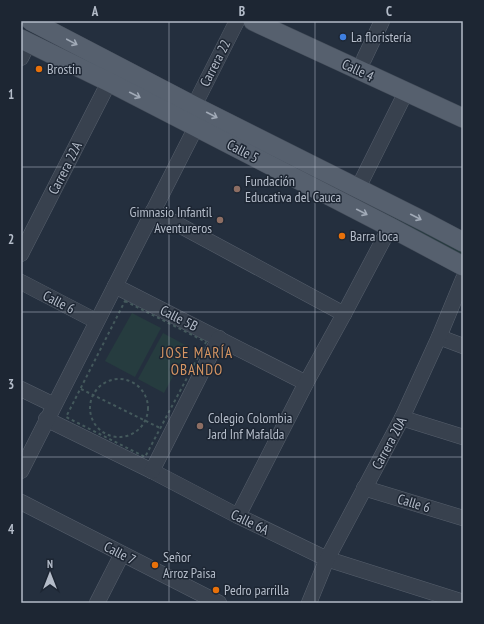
<svg xmlns="http://www.w3.org/2000/svg" width="484" height="624" font-family="'PT Sans Narrow',sans-serif">
	<style>
		.green { fill: #263c3f }
		.lines { fill: none; stroke-linecap: round; stroke-linejoin: round }
		.minor-casing { stroke: #565f6c; stroke-width: 16 }
		.major-casing { stroke: #414a57; stroke-width: 20 }
		.path { stroke: #44595c; stroke-width: 2; stroke-dasharray: 3 3; stroke-linecap: butt }
		.minor { stroke: #38414e; stroke-width: 15 }
		.major { stroke: #56606e; stroke-width: 19 }
		.oneway { stroke: #a1aab7 }
		.grid { fill: none; stroke: #b4bcc9; stroke-width: 1; stroke-opacity: 0.55 }
		.shop-dot { fill: #3f7fe0; stroke: #1d2633; stroke-width: 1.5 }
		.food-dot { fill: #e8710a; stroke: #1d2633; stroke-width: 1.5 }
		.education-dot { fill: #8d6e63; stroke: #1d2633; stroke-width: 1.5 }
		.labels { text-anchor: middle; dominant-baseline: central; stroke-width: 3; stroke-linejoin: round; paint-order: stroke }
		.poi-label { font-size: 14px; fill: #b4bcc9; stroke: #1d2633; text-anchor: start }
		.street-label { font-size: 14px; fill: #b4bcc9; stroke: #1d2633 }
		.neighbourhood-label { font-size: 15px; letter-spacing: 1px; fill: #d59563; stroke: #1d2633 }
		.neatline { fill: none; stroke: #b4bcc9; stroke-width: 1.5 }
		.grid-label { font-size: 13px; text-anchor: middle; font-weight: bold; fill: #b4bcc9 }
	</style>
	<rect width="100%" height="100%" fill="#242f3e"/>
	<g class="green">
		<polygon points="295,164 463,250 463,256 293,167"/>
		<polygon points="132,313 161,328 135,377 105,361"/>
		<polygon points="163,333 189,347 164,393 138,379"/>
	</g>
	<g class="lines">
		<g class="minor-casing">
			<g id="minor">
				<polyline points="21,42 24,41 24,52 21,58"/>
				<polyline points="364,59 382,21"/>
				<polyline points="194,106 237,21"/>
				<polyline points="358,188 406,92"/>
				<polyline points="153,211 344,314"/>
				<polyline points="21,254 109,82"/>
				<polyline points="21,282 96,321"/>
				<polyline points="115,286 306,383"/>
				<polyline points="439,337 463,346"/>
				<polyline points="21,389 54,405"/>
				<polyline points="402,418 463,437"/>
				<polyline points="46,419 152,471 238,516 327,559 463,602"/>
				<polyline points="21,471 196,127"/>
				<polyline points="152,471 219,338"/>
				<polyline points="364,488 463,518"/>
				<polyline points="21,502 219,603"/>
				<polyline points="238,516 306,383 344,314 390,227"/>
				<polyline points="97,603 122,554"/>
				<polyline points="309,603 327,559 402,418 439,337 463,279"/>
			</g>
		</g>
		<g class="major-casing">
			<g id="major">
				<polyline points="31,21 194,106 425,222 463,242"/>
				<polyline points="253,21 463,118"/>
				<polyline points="21,39 109,82 390,227 463,266"/>
			</g>
		</g>
		<g class="path">
			<polygon points="125,301 206,342 145,457 66,417"/>
			<circle cx="119" cy="408" r="29"/>
			<polyline points="81,389 160,428"/>
		</g>
		<use href="#minor" class="minor"/>
		<use href="#major" class="major"/>
	</g>
	<defs><path id="oneway-shaft" d="M-6 0H5M1.5-3L5.5 0L1.5 3" fill="none" stroke-width="1.6" stroke-linecap="round" stroke-linejoin="round"/></defs>
	<g class="oneway">
		<use href="#oneway-shaft" transform="translate(72 42) rotate(28)"/>
		<use href="#oneway-shaft" transform="translate(135 95) rotate(27)"/>
		<use href="#oneway-shaft" transform="translate(212 115) rotate(27)"/>
		<use href="#oneway-shaft" transform="translate(362 212) rotate(27)"/>
		<use href="#oneway-shaft" transform="translate(416 217) rotate(27)"/>
	</g>
	<path class="grid" d="M169 21V603M315 21V603M21 167H463M21 312H463M21 457H463"/>
	<circle class="shop-dot" cx="343" cy="37" r="4"/>
	<g class="food-dot">
		<circle cx="39" cy="69" r="4"/>
		<circle cx="342" cy="236" r="4"/>
		<circle cx="155" cy="565" r="4"/>
		<circle cx="216" cy="590" r="4"/>
	</g>
	<g class="education-dot">
		<circle cx="237" cy="189" r="4"/>
		<circle cx="220" cy="220" r="4"/>
		<circle cx="200" cy="426" r="4"/>
	</g>
	<g class="labels">
		<g class="poi-label">
			<text x="351" y="37">La floristería</text>
			<text x="47" y="69">Brostin</text>
			<text x="245" y="181">Fundación<tspan x="245" dy="16">Educativa del Cauca</tspan></text>
			<text x="212" y="212" text-anchor="end">Gimnasio Infantil<tspan x="212" dy="16">Aventureros</tspan></text>
			<text x="350" y="236">Barra loca</text>
			<text x="208" y="418">Colegio Colombia<tspan x="208" dy="16">Jard Inf Mafalda</tspan></text>
			<text x="163" y="557">Señor<tspan x="163" dy="16">Arroz Paisa</tspan></text>
			<text x="224" y="590">Pedro parrilla</text>
		</g>
		<g class="street-label">
			<text transform="translate(215 63) rotate(-63)">Carrera 22</text>
			<text transform="translate(358 70) rotate(25)">Calle 4</text>
			<text transform="translate(243 151) rotate(27)">Calle 5</text>
			<text transform="translate(65 168) rotate(-63)">Carrera 22A</text>
			<text transform="translate(59 302) rotate(27)">Calle 6</text>
			<text transform="translate(179 318) rotate(27)">Calle 5B</text>
			<text transform="translate(389 443) rotate(-62)">Carrera 20A</text>
			<text transform="translate(414 503) rotate(17)">Calle 6</text>
			<text transform="translate(250 522) rotate(26)">Calle 6A</text>
			<text transform="translate(120 553) rotate(27)">Calle 7</text>
		</g>
		<g class="neighbourhood-label">
			<text x="197" y="352">JOSE MARÍA<tspan x="197" dy="17">OBANDO</tspan></text>
		</g>
	</g>
	<rect width="484" height="624" fill="none" stroke="#1d2633" stroke-width="44"/>
	<g transform="translate(50 574)" stroke="#1d2633" stroke-width="3" paint-order="stroke">
	<path d="M0-3L7 15L0 10L-7 15Z" fill="#b4bcc9"/>
	<text y="-6" font-size="11" font-weight="bold" text-anchor="middle" fill="#b4bcc9">N</text>
	</g>
	<rect x="22" y="22" width="440" height="580" class="neatline"/>
	<g class="grid-label">
		<text x="95" y="16">A</text>
		<text x="242" y="16">B</text>
		<text x="389" y="16">C</text>
		<text x="11" y="99">1</text>
		<text x="11" y="244">2</text>
		<text x="11" y="389">3</text>
		<text x="11" y="534">4</text>
	</g>
</svg>
